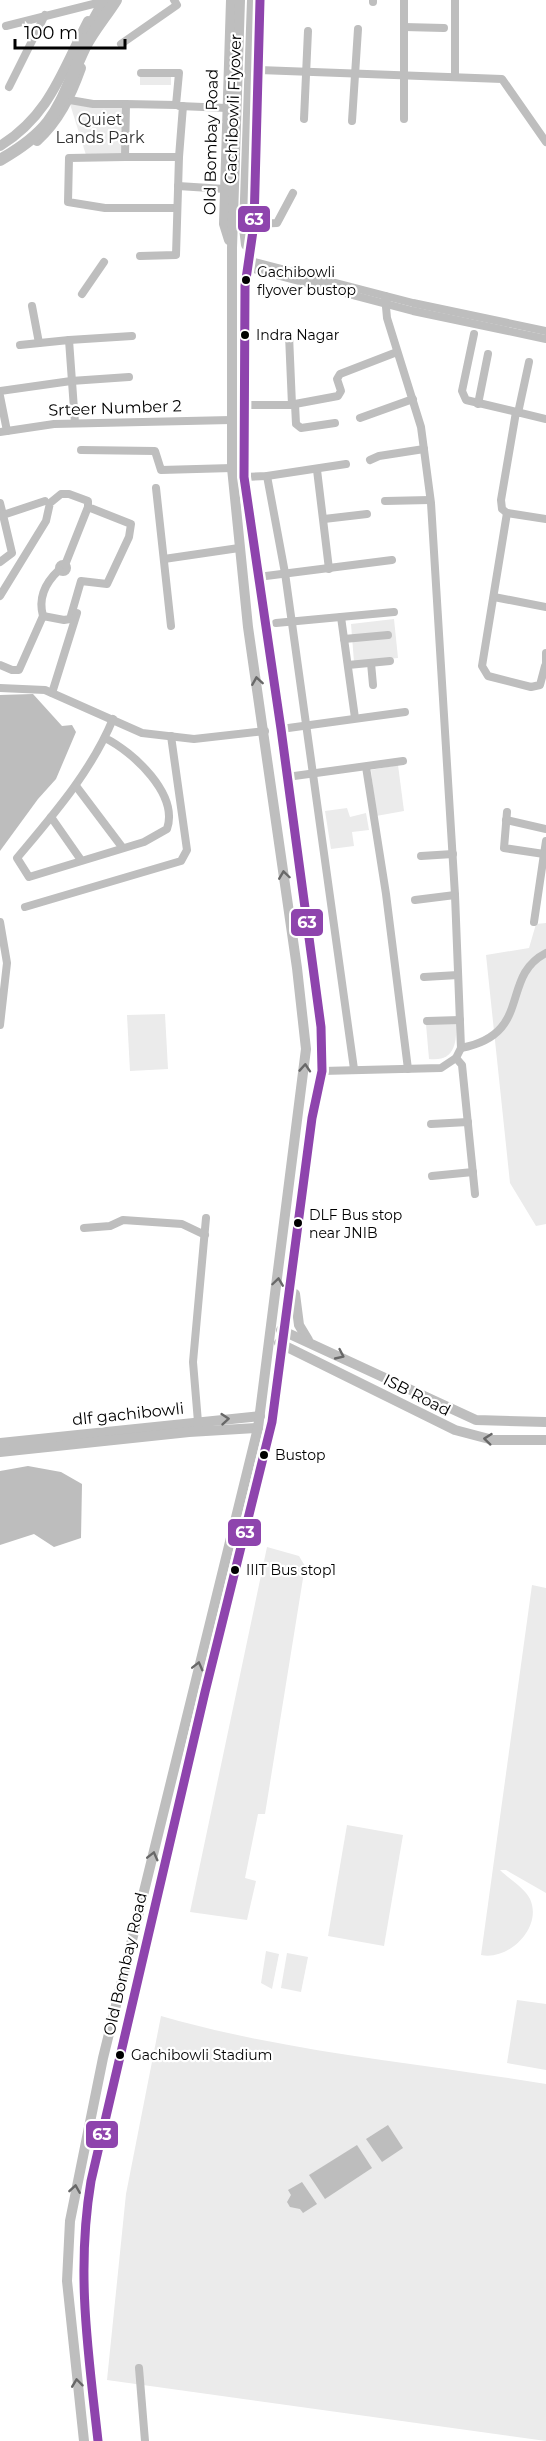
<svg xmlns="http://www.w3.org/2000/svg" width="546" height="2441" font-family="Montserrat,sans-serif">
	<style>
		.green { fill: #ebebeb }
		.water { fill: #bdbdbd }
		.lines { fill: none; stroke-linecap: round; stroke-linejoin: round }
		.minor { stroke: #bebebe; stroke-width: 8 }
		.major { stroke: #bebebe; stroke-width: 10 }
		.highway { stroke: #bebebe; stroke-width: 12 }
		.bus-1-casing { stroke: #fff; stroke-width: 14 }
		.bus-1 { stroke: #8e44ad; stroke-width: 9 }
		.oneway { stroke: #686868 }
		.bus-dot { fill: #000; stroke: #fff; stroke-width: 2 }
		.labels { text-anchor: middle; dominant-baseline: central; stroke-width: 4.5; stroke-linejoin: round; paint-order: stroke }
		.bus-label { font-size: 14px; fill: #000; stroke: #fff; text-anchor: start }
		.street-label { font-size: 16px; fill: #000; stroke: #fff }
		.park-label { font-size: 16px; fill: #313131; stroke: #fff }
		.line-badge { stroke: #fff; stroke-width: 2 }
		.badge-label { font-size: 16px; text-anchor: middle; font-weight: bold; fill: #fff }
	</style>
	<rect width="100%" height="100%" fill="#fff"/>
	<g class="green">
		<rect x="140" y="76" width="31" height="9"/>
		<polygon points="70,104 124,107 122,155 86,155"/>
		<polygon points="394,619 398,658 354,662 351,624"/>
		<polygon points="398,765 404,811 376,816 371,770"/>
		<polygon points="347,808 350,817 366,813 369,830 352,832 354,846 331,849 325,811"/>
		<polygon points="546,923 546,1224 536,1226 510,1183 486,955 529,948 536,924"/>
		<polygon points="165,1014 168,1069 130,1071 127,1015"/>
		<path d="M456 1021C457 1043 455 1062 429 1059L426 1024Z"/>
		<polygon points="267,1547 299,1556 305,1566 265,1814 258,1814 245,1878 256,1881 247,1920 190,1912"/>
		<path d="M532 1585 546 1588V1893L506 1870H500C509 1879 524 1887 530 1899 543 1927 509 1961 481 1955Z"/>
		<polygon points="347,1825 403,1835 384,1946 328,1936"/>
		<polygon points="266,1951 279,1954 272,1989 261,1983"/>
		<polygon points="287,1953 308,1957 301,1992 281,1988"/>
		<polygon points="517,2000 546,2004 546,2070 507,2063"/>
		<path d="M161 2016C286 2052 418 2063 546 2084V2441L107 2380 126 2194Z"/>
	</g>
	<g class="water">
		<polygon points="33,694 62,726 72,725 76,732 56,779 38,799 0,851 0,695"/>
		<polygon points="28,1466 61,1472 82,1484 81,1538 54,1547 34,1534 0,1545 0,1471"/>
		<polygon points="388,2125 403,2148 382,2162 366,2139"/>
		<polygon points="357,2145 372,2168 325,2199 309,2175"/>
		<polygon points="302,2182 317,2204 303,2213 300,2209 290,2207 287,2202 291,2195 288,2190"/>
	</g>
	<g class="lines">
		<g class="minor">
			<polyline points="373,2 373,0"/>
			<polyline points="6,26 97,3"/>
			<polyline points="404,27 444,28"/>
			<polyline points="121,44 177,5 174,0"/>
			<polyline points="259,70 502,79 546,142"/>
			<polyline points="455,76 455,0"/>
			<polyline points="9,87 45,15"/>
			<polyline points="64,99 93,104 126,104"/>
			<polyline points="179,106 227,108"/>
			<polyline points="304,119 308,31"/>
			<polyline points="404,119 404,0"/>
			<polyline points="352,121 358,29"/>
			<polyline points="125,157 69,158 68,202 105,208 177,208"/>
			<polyline points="179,157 183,106"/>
			<polyline points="178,186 225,189"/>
			<polyline points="254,224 277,223 293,193"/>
			<polyline points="140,256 176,255 179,157 125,157 126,104 176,105 179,73 141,73"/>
			<polyline points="247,260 413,303 546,331"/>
			<polyline points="246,267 413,311 546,339"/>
			<polyline points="82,294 104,262"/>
			<polyline points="32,306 39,343"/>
			<polyline points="474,334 462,391 466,400 546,419"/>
			<polyline points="289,335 292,405 295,404 296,424 301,428 335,423"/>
			<polyline points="69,340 132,336"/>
			<polyline points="20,345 69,340 75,423"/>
			<polyline points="0,391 71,381 129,377"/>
			<polyline points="0,396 7,431"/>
			<polyline points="295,404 338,396 341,391 337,379 340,374 397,352"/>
			<polyline points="478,404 488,354"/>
			<polyline points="244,405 292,405"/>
			<polyline points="516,412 501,500 502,509 507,513 546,519"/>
			<polyline points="518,413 529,362"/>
			<polyline points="360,418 413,399"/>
			<polyline points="0,432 54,424 231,420"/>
			<polyline points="81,450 155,451 161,470 232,468"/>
			<polyline points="370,460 379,456 424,449"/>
			<polyline points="317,470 329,569"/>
			<polyline points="267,476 285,573 354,1069"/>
			<polyline points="244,477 267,476 346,464"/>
			<polyline points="156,488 171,626"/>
			<polyline points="385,501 430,500"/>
			<polyline points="0,503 3,515 0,516"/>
			<polyline points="507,513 482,666 488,676 531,687 540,685 545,666"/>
			<polyline points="324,519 367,514"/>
			<polyline points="164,559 239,548"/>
			<polyline points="0,562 12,553 3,515 45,501"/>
			<circle cx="63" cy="568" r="4"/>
			<polyline points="65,565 88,507"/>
			<polyline points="258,577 392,560"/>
			<polyline points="0,596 46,521 50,503 61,494 69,494 88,501 88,507 131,524 129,537 107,584 81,581 70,619 64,620 43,616 19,670 12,670 0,665"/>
			<polyline points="494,597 546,607"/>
			<path d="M43 616C38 598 45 583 59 570"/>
			<polyline points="341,617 355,718"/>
			<polyline points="276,623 394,612"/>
			<polyline points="344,639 388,635"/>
			<polyline points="546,653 546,666"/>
			<polyline points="371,663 373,685"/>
			<polyline points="348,665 390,661"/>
			<polyline points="0,688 45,690 142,733 194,739 265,731"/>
			<polyline points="52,693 77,613"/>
			<polyline points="281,729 405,712"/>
			<path d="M105 738C133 752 179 794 167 829L144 842 29 877 17 858C53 815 91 772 113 719"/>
			<polyline points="366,767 386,894 408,1069"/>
			<polyline points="287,777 403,761"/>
			<polyline points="76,786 122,847"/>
			<polyline points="507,812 504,848 544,854 546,841"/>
			<polyline points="51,817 81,860"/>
			<polyline points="506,820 546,829"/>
			<polyline points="421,856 453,854"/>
			<polyline points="415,900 455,895"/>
			<polyline points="25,907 181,861 187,850 171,736"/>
			<polyline points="0,922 7,963 0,1025"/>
			<polyline points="534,922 544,854 546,854"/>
			<polyline points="424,977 458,975"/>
			<polyline points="427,1021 460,1020"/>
			<path d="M461 1048C534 1034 499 977 546 953"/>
			<polyline points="456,1058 462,1065 475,1194"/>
			<polyline points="322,1071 441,1068 456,1058 461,1048 455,895 431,503 421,427 387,318 385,296"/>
			<polyline points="431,1124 468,1122"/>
			<polyline points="432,1176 473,1172"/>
			<polyline points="84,1228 110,1226 123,1220 182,1224 205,1235"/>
			<polyline points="198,1422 193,1362 206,1218"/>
			<polyline points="139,2368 145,2441"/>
		</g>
		<g class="major">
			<path d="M37 141C59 121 71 96 81 68"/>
			<path d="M0 146C50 115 62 71 88 21"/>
			<polyline points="229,240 224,224 231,0"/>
			<polyline points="246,245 244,228 252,0"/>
			<polyline points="295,1294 299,1325 308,1340"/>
			<polyline points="281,1330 476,1420 546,1422"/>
			<polyline points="279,1343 455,1430 493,1440 546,1440"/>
			<polyline points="0,1443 260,1416"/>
			<polyline points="0,1452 189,1432 258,1428"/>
			<polyline points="84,2441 67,2281 70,2221 103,2058 258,1428 306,1049 297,968 248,627 232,468 232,248 240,0"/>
			<path d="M98 2441C88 2351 76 2271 91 2181L205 1692 272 1422 312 1118 322 1071 321 1027 281 729 244 477 245 286 254 224 260 0"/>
		</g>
		<g class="highway">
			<polyline points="88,31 105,0"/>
			<path d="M0 160C60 126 58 104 85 47 93 31 106 16 116 0"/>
		</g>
		<g class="bus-1-casing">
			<path id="bus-1" d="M98 2441C88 2351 76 2271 91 2181L205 1692 272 1422 312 1118 322 1071 321 1027 281 729 244 477 245 286 254 224 260 0"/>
		</g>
		<use href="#bus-1" class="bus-1"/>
	</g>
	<defs><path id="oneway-chevron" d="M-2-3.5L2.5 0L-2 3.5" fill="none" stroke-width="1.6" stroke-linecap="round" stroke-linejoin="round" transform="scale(1.5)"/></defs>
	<g class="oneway">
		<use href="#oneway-chevron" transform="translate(257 681) rotate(-99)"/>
		<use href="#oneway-chevron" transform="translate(284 875) rotate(-98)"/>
		<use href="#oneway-chevron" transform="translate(305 1068) rotate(-86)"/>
		<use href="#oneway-chevron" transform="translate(278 1282) rotate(-82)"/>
		<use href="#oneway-chevron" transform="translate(340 1355) rotate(25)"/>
		<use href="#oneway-chevron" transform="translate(225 1419) rotate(-5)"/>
		<use href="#oneway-chevron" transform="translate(488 1439) rotate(-174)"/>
		<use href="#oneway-chevron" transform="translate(198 1666) rotate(-76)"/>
		<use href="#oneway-chevron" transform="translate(153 1856) rotate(-76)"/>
		<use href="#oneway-chevron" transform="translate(75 2189) rotate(-81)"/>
		<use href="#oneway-chevron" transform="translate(77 2383) rotate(-97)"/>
	</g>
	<g class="bus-dot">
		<circle cx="246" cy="280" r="5"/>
		<circle cx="245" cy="335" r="5"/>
		<circle cx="298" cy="1223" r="5"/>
		<circle cx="264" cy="1455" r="5"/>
		<circle cx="235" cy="1570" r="5"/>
		<circle cx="120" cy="2055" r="5"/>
	</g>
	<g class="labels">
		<g class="bus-label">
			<text x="257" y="272">Gachibowli<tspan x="257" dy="18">flyover bustop</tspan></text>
			<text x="256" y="335">Indra Nagar</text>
			<text x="309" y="1215">DLF Bus stop<tspan x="309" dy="18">near JNIB</tspan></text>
			<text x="275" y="1455">Bustop</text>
			<text x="246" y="1570">IIIT Bus stop1</text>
			<text x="131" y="2055">Gachibowli Stadium</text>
		</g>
		<g class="street-label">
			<text transform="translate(233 109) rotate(-88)">Gachibowli Flyover</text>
			<text transform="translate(211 142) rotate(-89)">Old Bombay Road</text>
			<text transform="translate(115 408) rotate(-2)">Srteer Number 2</text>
			<text transform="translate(417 1395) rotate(27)">ISB Road</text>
			<text transform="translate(128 1414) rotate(-6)">dlf gachibowli</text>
			<text transform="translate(125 1964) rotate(-77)">Old Bombay Road</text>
		</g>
		<g class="park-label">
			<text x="100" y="119">Quiet<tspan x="100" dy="18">Lands Park</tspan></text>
		</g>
	</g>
	<g class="line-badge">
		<rect x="237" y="205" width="34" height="28" rx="6" fill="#8e44ad"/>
		<rect x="290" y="908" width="34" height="29" rx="6" fill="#8e44ad"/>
		<rect x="227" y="1518" width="35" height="29" rx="6" fill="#8e44ad"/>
		<rect x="85" y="2120" width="34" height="29" rx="6" fill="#8e44ad"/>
	</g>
	<g class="badge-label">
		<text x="254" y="225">63</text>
		<text x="307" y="928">63</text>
		<text x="245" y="1538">63</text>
		<text x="102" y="2140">63</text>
	</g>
	<path d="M15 39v9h110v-9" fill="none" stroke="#000000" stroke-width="3"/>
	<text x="24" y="39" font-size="18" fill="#000000" stroke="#ffffff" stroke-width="4.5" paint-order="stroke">100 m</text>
</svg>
